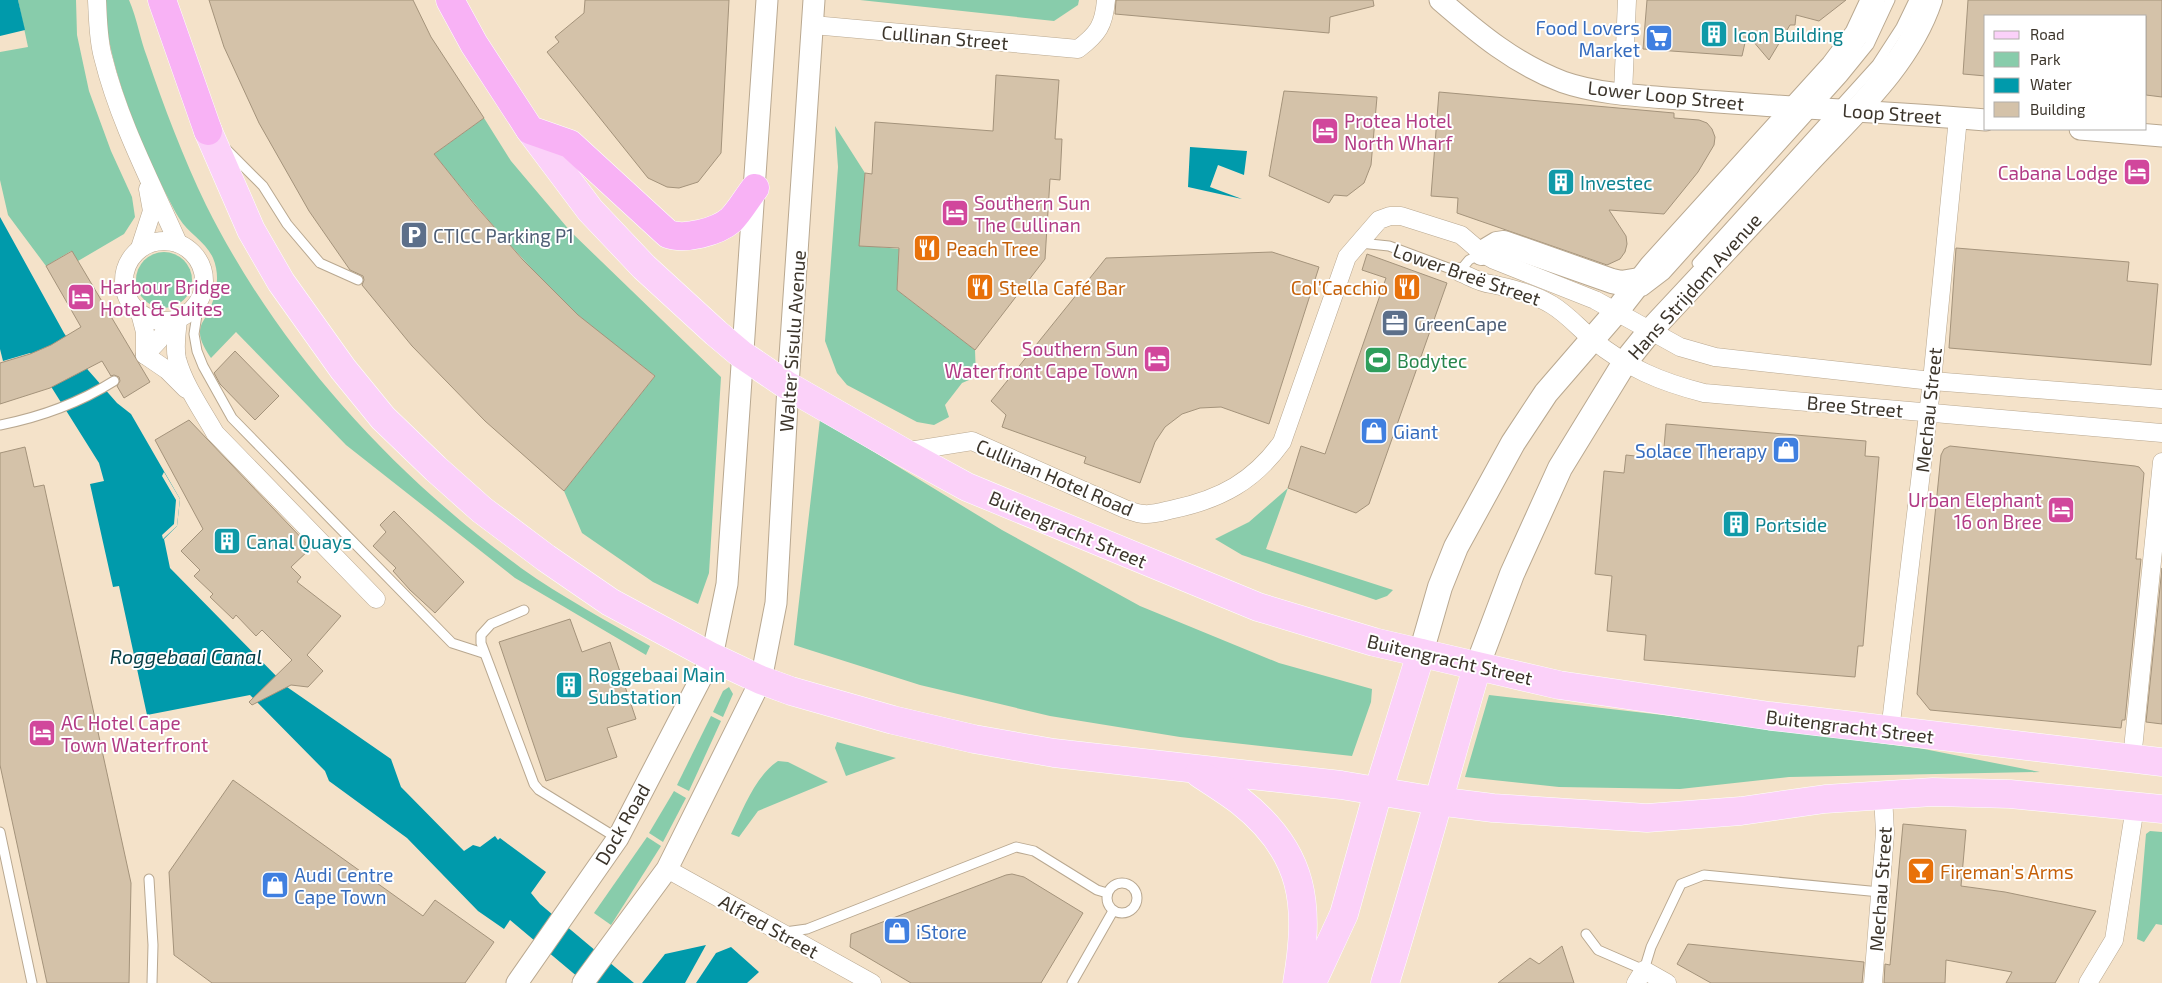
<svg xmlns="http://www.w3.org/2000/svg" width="2162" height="983" font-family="'Exo 2',sans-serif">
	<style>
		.green { fill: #88ccab }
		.water { fill: #009aab }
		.pier { fill: #f4e2c9 }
		.building { fill: #d4c2a9; stroke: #a4937b }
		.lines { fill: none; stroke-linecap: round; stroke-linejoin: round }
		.service-casing { stroke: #b9a890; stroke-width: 11 }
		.minor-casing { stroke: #b9a890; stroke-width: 19 }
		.tertiary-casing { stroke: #b9a890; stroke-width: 23 }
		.secondary-casing { stroke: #b9a890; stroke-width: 26 }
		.primary-casing { stroke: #fff; stroke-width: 29 }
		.motorway-casing { stroke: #fff; stroke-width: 29 }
		.service { stroke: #fff; stroke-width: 9 }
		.minor { stroke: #fff; stroke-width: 18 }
		.tertiary { stroke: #fff; stroke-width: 21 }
		.secondary { stroke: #fff; stroke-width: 24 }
		.primary { stroke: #fbd1f9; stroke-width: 28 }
		.motorway { stroke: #f8b2f5; stroke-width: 28 }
		.labels { text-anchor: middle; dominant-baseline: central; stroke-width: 4; stroke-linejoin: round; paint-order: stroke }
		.shop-label { font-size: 19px; fill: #366cbe; stroke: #fff; text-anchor: start }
		.culture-label { font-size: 19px; fill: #0d838f; stroke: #fff; text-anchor: start }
		.street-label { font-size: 19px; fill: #3c352b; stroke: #fff }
		.hotel-label { font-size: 19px; fill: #b23c85; stroke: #fff; text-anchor: start }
		.service-label { font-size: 19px; fill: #4e5e75; stroke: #fff; text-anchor: start }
		.food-label { font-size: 19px; fill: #c56008; stroke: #fff; text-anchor: start }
		.leisure-label { font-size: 19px; fill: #27864d; stroke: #fff; text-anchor: start }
		.water-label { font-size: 20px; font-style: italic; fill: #043e45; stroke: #fff }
	</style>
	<rect width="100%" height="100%" fill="#f4e2c9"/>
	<g class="green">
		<polygon points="18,0 76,0 77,35 89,91 111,151 132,197 135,217 124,234 78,261 71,251 46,266 8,215 0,180 0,52 28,47"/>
		<path d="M105 0H129C137 18 140 39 147 57 164 107 183 157 206 205 278 349 391 473 521 568 562 597 607 621 650 646L646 655 515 578 346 445 236 332 211 358C205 349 197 337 201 326 202 322 206 317 208 313 216 296 221 277 213 258 206 242 188 233 179 218 148 163 104 62 105 0Z"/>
		<polygon points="860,0 1079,0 1078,5 1054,21"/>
		<path d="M484 118 511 161 571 232 721 377 709 573 698 604 653 582 582 533 564 491 655 376C629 355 601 336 577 314 525 265 479 210 434 154Z"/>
		<polygon points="835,126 865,173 860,245 899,249 897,290 975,350 976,377 962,383 945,405 949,417 934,425 917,422 847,385 837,373 825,341 838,167"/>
		<circle cx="164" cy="280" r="28"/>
		<polygon points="820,419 1002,530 1140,606 1279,663 1372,689 1371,702 1352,756 1180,737 1050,716 920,685 794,645"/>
		<polygon points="1288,488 1266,549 1393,590 1387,596 1376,600 1242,555 1215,539 1249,522"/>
		<polygon points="729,687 733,694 723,717 713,712 723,691"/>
		<polygon points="1489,695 1723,722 1924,749 2040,772 1789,777 1680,789 1559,787 1465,777"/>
		<polygon points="711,716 721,721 689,791 677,785"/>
		<polygon points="837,742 896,758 846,776 835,748"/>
		<path d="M778 761 788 762 828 782 758 811 739 837 731 834C743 810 755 776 778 761Z"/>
		<polygon points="674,791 686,798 663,842 649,833"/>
		<polygon points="2150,831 2162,832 2162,925 2156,924 2144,942 2137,939 2146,834"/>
		<polygon points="647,837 661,846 611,925 594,913"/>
	</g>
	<g class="water">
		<polygon points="0,0 18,0 25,30 0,36"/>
		<polygon points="1190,147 1247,151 1244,175 1218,165 1210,187 1242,199 1188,187"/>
		<polygon points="0,217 64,333 88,370 117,403 131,414 180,499 177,526 164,539 170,568 287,687 391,759 401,787 464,851 473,845 480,847 495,836 498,840 500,838 546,872 531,893 540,904 634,983 585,983 510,920 504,929 478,911 407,838 329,781 325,771 250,695 147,715 119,586 113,587 90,484 104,481 99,463 30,353 3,361 0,349"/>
		<polygon points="706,945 685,983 642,983 665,954"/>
		<polygon points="731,947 759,972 747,983 696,983 716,953"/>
	</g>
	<polygon class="pier" points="164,472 180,499 177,526 163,539 162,535 174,524 176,500 162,476"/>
	<g class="building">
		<polygon points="209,0 413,0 431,37 484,118 434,154 475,205 523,260 578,315 655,376 564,491 485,421 412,346 362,285 364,280 363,276 350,270 309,211 259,123 224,47"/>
		<polygon points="585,0 729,0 721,153 698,182 679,188 667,187 648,178 547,52 559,42 555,37 584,13"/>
		<polygon points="1116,0 1373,0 1374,6 1330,17 1329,33 1115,14"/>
		<polygon points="1647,0 1846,0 1819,21 1796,15 1795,25 1790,25 1769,60 1747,34 1742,56 1643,49"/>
		<polygon points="1968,0 2162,0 2162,97 2146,95 2146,16 1986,16 1986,76 1963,74"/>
		<polygon points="996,75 1059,80 1055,139 1062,139 1060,180 1050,179 1045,259 975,350 897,290 899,248 859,246 865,173 872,174 875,122 993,131"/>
		<polygon points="1284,91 1377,97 1371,165 1364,183 1347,196 1334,195 1329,203 1269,176"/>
		<polygon points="1439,92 1674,113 1674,118 1699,120 1707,123 1712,129 1715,137 1714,145 1698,172 1664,214 1609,210 1626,236 1627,244 1625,252 1620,259 1607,265 1457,213 1458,198 1431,196"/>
		<polygon points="1956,248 2129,262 2127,281 2158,284 2151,365 1949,348"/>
		<polygon points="72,251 150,382 124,398 117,386 120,381 119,377 114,375 111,376 102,361 50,388 0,404 0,363 30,354 51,345 81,327 46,266"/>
		<polygon points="1272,252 1319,267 1269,424 1221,407 1200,408 1182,414 1165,427 1155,442 1140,483 1084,463 1086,457 1002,427 1006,415 991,401 1106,258"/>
		<polygon points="1367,254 1447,283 1369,504 1356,513 1288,488 1301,446 1325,454 1386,278 1362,270"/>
		<polygon points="235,351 279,396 255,420 220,384 214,373"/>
		<polygon points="189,420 311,548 291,567 301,577 297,582 341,616 307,655 323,671 308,687 291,685 252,705 249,702 292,660 262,630 256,636 236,615 233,619 210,597 213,594 194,576 200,570 181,551 203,529 155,440"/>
		<polygon points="1666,424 1866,441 1865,456 1879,457 1863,646 1858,646 1855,677 1644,660 1646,635 1607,631 1612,576 1595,574 1604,471 1624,473 1626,455 1663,459"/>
		<polygon points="1950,446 2135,466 2139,467 2144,473 2136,559 2141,559 2125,720 2122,720 2121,728 1930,710 1917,694 1941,455 1944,449"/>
		<polygon points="25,447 34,487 44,485 131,883 129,983 47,983 0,765 0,453"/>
		<polygon points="394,511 464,582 435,613 410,590 393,571 396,568 373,546 386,532 380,525"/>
		<polygon points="2162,568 2162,724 2146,722"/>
		<polygon points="570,619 582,652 610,642 636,719 607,728 617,757 546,781 499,642"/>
		<polygon points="233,780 423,916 435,900 494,942 465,983 212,983 174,955 169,872"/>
		<polygon points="1903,824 1966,830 1961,886 2005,892 2096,911 2055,983 2006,983 2012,972 1946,960 1945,983 1884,983 1885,964 1890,965"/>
		<polygon points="1012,874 1024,877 1083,913 1041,983 911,983 850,947 851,934 1006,875"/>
		<polygon points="1688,944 1864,962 1862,983 1711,983 1677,964"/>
		<polygon points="1562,946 1574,983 1498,983 1530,958 1539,964"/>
	</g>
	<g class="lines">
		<g class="service-casing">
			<g id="service">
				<polyline points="226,149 263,186 287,224 320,263 358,280"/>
				<polyline points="1360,243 1389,246 1459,272 1469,260 1482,253"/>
				<polyline points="1697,263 1877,64 1901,27 1914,0"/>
				<polyline points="1644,291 1665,275 1843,77 1869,45 1890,0"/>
				<polyline points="199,302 194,334 197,351 203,366 232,418 452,643 483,653"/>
				<path d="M0 425C41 417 79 403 114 381"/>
				<polyline points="524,610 491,624 481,635 481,643 534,784 539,790 617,838"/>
				<polyline points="0,832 32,983"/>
				<polyline points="149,879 153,945 152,983"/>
				<circle cx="1122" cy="898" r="15"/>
				<polyline points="785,932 807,929 1016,847 1034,851 1097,890 1107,893"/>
				<polyline points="1586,934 1598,950 1644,970 1651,947 1681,884 1704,875 1880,892"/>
				<polyline points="1072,983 1113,911"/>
			</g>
		</g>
		<g class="minor-casing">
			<g id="minor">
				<path d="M97 0C98 19 98 39 103 57 119 122 151 182 178 243"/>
				<path d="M813 25 1078 49C1098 34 1104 25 1106 0"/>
				<polyline points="1623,94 1627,0"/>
				<circle cx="164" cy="281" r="40"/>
				<polyline points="140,248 152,211 148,189"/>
				<path d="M1459 272C1469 276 1480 283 1491 284 1511 288 1534 294 1552 305 1567 314 1579 328 1592 339 1627 368 1661 382 1704 393L2162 433"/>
				<polyline points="140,313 145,332 145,355"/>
				<path d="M178 319C177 332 174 346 177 359 184 385 202 410 215 433L376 599"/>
				<polyline points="145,355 167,370 186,389"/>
				<polyline points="145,355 159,340 171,321"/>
				<path d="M903 452 972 441 1125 509C1131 511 1138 514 1144 514 1153 515 1165 511 1174 509 1221 499 1254 481 1282 442L1347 257 1379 220 1390 216H1401L1461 235 1482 253 1494 260 1595 300 1680 347 1715 357 1932 381 2162 399"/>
				<polyline points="1890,731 1932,381 1958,118"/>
				<polyline points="2132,759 2162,462"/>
				<polyline points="667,869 872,983"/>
				<polyline points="1636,983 1644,970 1667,983"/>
				<polyline points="1873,983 1885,833 1883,795"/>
				<polyline points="2088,983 2114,940 2135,807"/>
			</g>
		</g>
		<g class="tertiary-casing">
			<g id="tertiary">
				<path d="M1440 0C1478 33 1515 64 1563 82 1603 96 1651 96 1694 100 1791 108 1889 112 1986 120"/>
				<polyline points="2080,129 2162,136"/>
				<polyline points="517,983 618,838 712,657 727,584 767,0"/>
				<polyline points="583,983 667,869 761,680 776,603 788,386 814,0"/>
			</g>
		</g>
		<g class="secondary-casing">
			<g id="secondary">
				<polyline points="1482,253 1497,244 1504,243 1612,281 1621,283 1639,280"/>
				<polyline points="1421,653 1440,587 1456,547 1513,443 1546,393 1616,312 1651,267 1833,66 1857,34 1873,0"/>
				<path d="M1477 667 1512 574 1560 468 1625 362 1650 331C1702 276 1753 220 1805 165 1851 115 1908 66 1930 0"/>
			</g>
		</g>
		<g class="primary-casing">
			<g id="primary">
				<polyline points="530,130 590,210 644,267 716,333 741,354 788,386 903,452 967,487 1258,607 1374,642 1559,685 1770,716 2162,762"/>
				<polyline points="208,131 251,230 281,282 343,369 383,418 436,469 482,510 546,558 610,602 712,657 761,680 791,691 893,720 974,739 1054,753 1341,785 1437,801 1493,808 1647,818 1741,811 1825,799 1933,792 2010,794 2162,809"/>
				<path d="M1199 773C1212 782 1227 791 1240 801 1306 853 1310 906 1297 983"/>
				<polyline points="1312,983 1344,914 1378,792 1421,653"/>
				<path d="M1385 983C1418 878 1446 772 1477 667"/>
			</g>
		</g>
		<g class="motorway-casing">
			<g id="motorway">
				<polyline points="162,0 208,131"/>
				<path d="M450 0 474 44 530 130 570 144 668 234C685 240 717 232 731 220 740 211 747 198 755 188"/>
			</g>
		</g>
		<use href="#service" class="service"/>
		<use href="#minor" class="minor"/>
		<use href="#tertiary" class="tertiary"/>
		<use href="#secondary" class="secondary"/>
		<use href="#primary" class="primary"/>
		<use href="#motorway" class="motorway"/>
	</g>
	<defs>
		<g id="building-square" transform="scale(1.4375)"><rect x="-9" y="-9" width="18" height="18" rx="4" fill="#0f9aa8" stroke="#fff"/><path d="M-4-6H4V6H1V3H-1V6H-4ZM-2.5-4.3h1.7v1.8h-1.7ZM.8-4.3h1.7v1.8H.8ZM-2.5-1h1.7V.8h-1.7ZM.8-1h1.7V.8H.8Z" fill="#fff"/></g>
		<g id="supermarket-square" transform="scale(1.4375)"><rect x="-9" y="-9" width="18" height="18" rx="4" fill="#3f7fe0" stroke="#fff"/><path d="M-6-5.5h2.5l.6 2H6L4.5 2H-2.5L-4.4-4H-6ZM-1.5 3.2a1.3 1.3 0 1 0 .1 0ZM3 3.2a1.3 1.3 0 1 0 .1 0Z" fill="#fff"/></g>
		<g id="hotel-square" transform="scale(1.4375)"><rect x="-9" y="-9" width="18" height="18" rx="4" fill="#d1479c" stroke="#fff"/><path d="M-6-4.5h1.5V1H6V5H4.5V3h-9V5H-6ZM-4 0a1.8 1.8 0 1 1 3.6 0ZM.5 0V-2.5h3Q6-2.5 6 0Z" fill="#fff"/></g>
		<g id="parking-square" transform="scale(1.4375)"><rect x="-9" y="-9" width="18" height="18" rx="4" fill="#5c6f8a" stroke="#fff"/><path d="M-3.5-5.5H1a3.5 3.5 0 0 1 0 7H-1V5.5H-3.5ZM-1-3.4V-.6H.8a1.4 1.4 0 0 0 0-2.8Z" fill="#fff"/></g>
		<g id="restaurant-square" transform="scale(1.4375)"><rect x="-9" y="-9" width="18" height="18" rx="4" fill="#e8710a" stroke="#fff"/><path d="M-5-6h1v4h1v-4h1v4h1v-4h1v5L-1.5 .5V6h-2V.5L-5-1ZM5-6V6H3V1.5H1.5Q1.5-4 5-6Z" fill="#fff"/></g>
		<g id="office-square" transform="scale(1.4375)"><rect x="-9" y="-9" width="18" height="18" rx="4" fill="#5c6f8a" stroke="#fff"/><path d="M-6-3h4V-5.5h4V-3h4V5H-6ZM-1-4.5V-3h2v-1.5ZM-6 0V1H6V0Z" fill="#fff"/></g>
		<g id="stadium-square" transform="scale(1.4375)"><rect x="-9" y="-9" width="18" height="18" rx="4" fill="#2e9e5b" stroke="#fff"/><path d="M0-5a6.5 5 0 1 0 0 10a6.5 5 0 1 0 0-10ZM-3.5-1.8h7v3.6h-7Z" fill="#fff"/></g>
		<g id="shop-square" transform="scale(1.4375)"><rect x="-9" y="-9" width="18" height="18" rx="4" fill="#3f7fe0" stroke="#fff"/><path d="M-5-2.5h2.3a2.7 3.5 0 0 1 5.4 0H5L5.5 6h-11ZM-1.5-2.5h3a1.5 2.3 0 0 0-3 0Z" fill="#fff"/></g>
		<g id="bar-square" transform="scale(1.4375)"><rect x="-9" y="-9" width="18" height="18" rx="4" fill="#e8710a" stroke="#fff"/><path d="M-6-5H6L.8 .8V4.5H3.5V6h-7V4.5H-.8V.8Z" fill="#fff"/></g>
	</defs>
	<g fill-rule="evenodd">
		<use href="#building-square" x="1714" y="34"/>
		<use href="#supermarket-square" x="1659" y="38"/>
		<use href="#hotel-square" x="1325" y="131"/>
		<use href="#hotel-square" x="2137" y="172"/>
		<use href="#building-square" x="1561" y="182"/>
		<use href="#hotel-square" x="955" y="213"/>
		<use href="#parking-square" x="414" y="235"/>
		<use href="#restaurant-square" x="927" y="248"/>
		<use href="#restaurant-square" x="980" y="287"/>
		<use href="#restaurant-square" x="1407" y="287"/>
		<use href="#hotel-square" x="81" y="297"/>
		<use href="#office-square" x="1395" y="323"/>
		<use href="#hotel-square" x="1157" y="359"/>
		<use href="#stadium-square" x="1378" y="360"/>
		<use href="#shop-square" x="1374" y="431"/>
		<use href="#shop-square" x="1786" y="450"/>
		<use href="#hotel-square" x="2061" y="510"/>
		<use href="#building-square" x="1736" y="524"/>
		<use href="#building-square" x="227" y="541"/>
		<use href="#building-square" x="569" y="685"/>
		<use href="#hotel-square" x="42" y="733"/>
		<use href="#bar-square" x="1921" y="871"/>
		<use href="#shop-square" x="275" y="885"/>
		<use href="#shop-square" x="897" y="931"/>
	</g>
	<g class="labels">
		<g class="shop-label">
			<text x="1640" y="27" text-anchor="end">Food Lovers<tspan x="1640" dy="22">Market</tspan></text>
			<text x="1393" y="431">Giant</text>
			<text x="1767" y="450" text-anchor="end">Solace Therapy</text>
			<text x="294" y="874">Audi Centre<tspan x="294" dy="22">Cape Town</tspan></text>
			<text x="916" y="931">iStore</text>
		</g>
		<g class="culture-label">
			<text x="1733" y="34">Icon Building</text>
			<text x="1580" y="182">Investec</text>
			<text x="1755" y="524">Portside</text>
			<text x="246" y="541">Canal Quays</text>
			<text x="588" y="674">Roggebaai Main<tspan x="588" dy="22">Substation</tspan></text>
		</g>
		<g class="street-label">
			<text transform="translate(945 37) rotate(5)">Cullinan Street</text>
			<text transform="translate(1666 95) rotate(6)">Lower Loop Street</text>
			<text transform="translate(1892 113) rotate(4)">Loop Street</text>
			<text transform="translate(1467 274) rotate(19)">Lower Breë Street</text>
			<text transform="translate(1694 286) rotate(-48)">Hans Strijdom Avenue</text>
			<text transform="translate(792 341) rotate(-86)">Walter Sisulu Avenue</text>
			<text transform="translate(1855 406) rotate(5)">Bree Street</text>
			<text transform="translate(1928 410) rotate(-84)">Mechau Street</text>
			<text transform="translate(1055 477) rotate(23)">Cullinan Hotel Road</text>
			<text transform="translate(1068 529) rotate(23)">Buitengracht Street</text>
			<text transform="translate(1450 659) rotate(13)">Buitengracht Street</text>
			<text transform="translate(1850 726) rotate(7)">Buitengracht Street</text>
			<text transform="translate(622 824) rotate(-60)">Dock Road</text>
			<text transform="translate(1880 889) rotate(-86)">Mechau Street</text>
			<text transform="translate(769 926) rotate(29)">Alfred Street</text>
		</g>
		<g class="hotel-label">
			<text x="1344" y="120">Protea Hotel<tspan x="1344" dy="22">North Wharf</tspan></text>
			<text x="2118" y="172" text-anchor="end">Cabana Lodge</text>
			<text x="974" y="202">Southern Sun<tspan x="974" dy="22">The Cullinan</tspan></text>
			<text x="100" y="286">Harbour Bridge<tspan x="100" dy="22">Hotel &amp; Suites</tspan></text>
			<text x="1138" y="348" text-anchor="end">Southern Sun<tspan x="1138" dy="22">Waterfront Cape Town</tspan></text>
			<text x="2042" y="499" text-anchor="end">Urban Elephant<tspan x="2042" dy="22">16 on Bree</tspan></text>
			<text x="61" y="722">AC Hotel Cape<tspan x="61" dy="22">Town Waterfront</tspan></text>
		</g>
		<g class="service-label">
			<text x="433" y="235">CTICC Parking P1</text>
			<text x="1414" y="323">GreenCape</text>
		</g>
		<g class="food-label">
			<text x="946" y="248">Peach Tree</text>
			<text x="999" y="287">Stella Café Bar</text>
			<text x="1388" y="287" text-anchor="end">Col’Cacchio</text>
			<text x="1940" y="871">Fireman's Arms</text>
		</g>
		<g class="leisure-label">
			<text x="1397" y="360">Bodytec</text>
		</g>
		<g class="water-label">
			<text x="186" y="656">Roggebaai Canal</text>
		</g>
	</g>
	<rect x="1984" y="15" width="162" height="115" fill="#ffffff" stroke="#b1aeaa"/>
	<rect x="1994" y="31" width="25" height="8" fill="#fbd1f9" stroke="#b1aeaa"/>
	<text x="2030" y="40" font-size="15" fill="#3c352b">Road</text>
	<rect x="1994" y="52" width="25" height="15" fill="#88ccab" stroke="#b1aeaa"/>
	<text x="2030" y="65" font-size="15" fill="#3c352b">Park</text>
	<rect x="1994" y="78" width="25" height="15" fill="#009aab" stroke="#b1aeaa"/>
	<text x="2030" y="90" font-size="15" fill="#3c352b">Water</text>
	<rect x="1994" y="102" width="25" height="15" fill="#d4c2a9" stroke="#b1aeaa"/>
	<text x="2030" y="115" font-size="15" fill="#3c352b">Building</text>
</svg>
